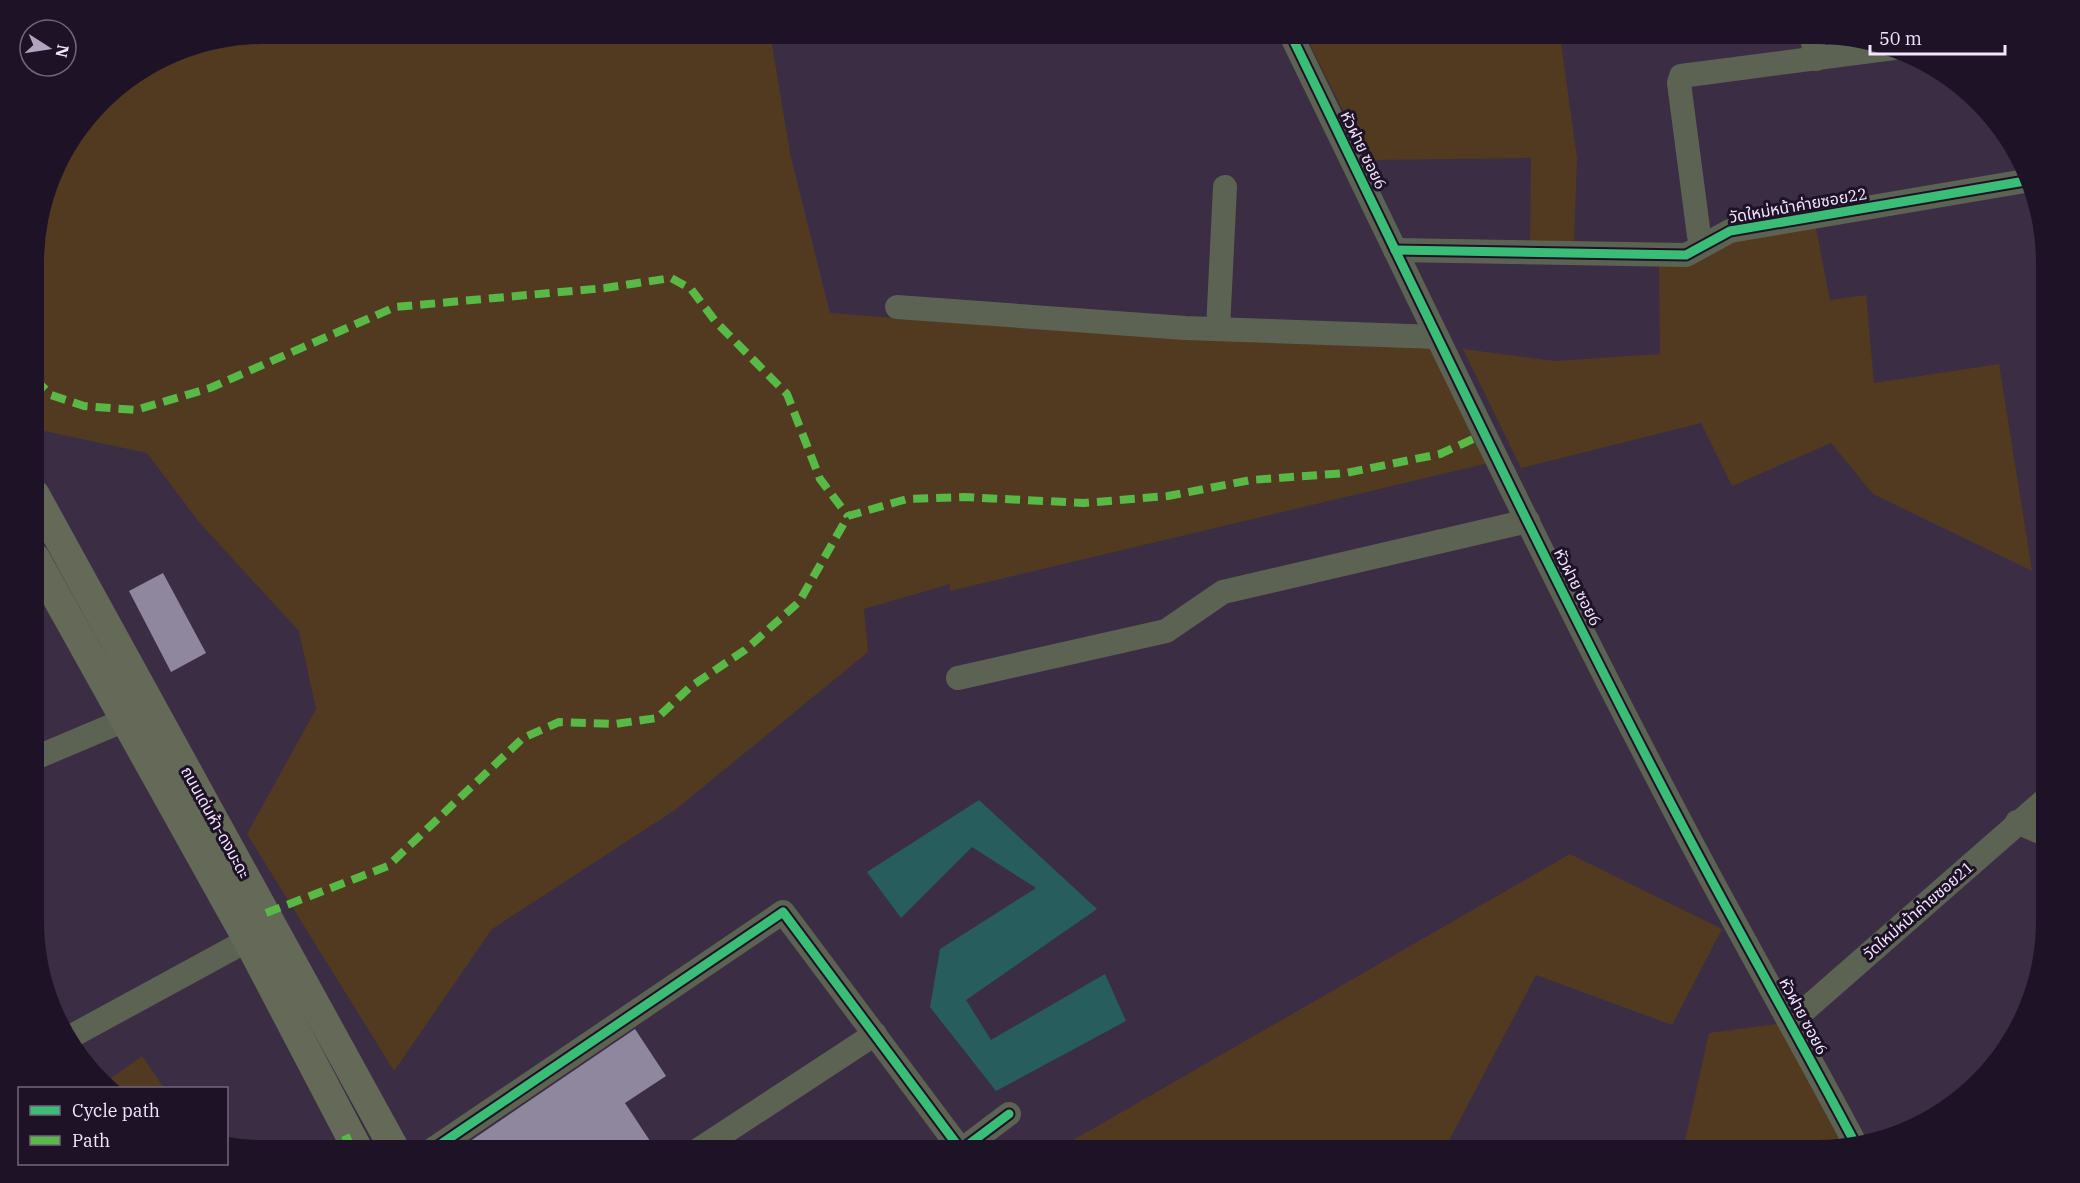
<svg xmlns="http://www.w3.org/2000/svg" width="2080" height="1183" font-family="'IBM Plex Serif','Noto Sans Thai',serif">
	<style>
		.green { fill: #523a21 }
		.water { fill: #275e5d }
		.building { fill: #8f879e }
		.lines { fill: none; stroke-linecap: round; stroke-linejoin: round }
		.minor { stroke: #5c6353; stroke-width: 24 }
		.major { stroke: #646958; stroke-width: 30 }
		.quiet { stroke: #58b947; stroke-width: 8; stroke-dasharray: 15 8; stroke-linecap: butt }
		.cycleway-casing { stroke: #1e1326; stroke-width: 13 }
		.cycleway { stroke: #3abd76; stroke-width: 9 }
		.labels { text-anchor: middle; dominant-baseline: central; stroke-width: 6; stroke-linejoin: round; paint-order: stroke }
		.street-label { font-size: 16px; fill: #f3e4ff; stroke: #1e1326 }
	</style>
	<rect width="100%" height="100%" fill="#3b2d44"/>
	<g class="green">
		<polygon points="263,33 770,33 790,153 830,313 979,324 1437,337 1497,461 950,591 950,584 864,609 868,652 675,810 492,929 394,1071 247,834 316,709 299,631 199,522 147,453 35,429 35,233 57,161 111,90 175,50"/>
		<polygon points="1304,33 1672,33 1673,35 1560,36 1577,158 1574,245 1530,244 1531,158 1368,160"/>
		<polygon points="1815,223 1830,300 1866,295 1874,383 1999,364 2032,571 1873,494 1831,443 1732,486 1701,423 1521,468 1463,349 1555,361 1660,354 1659,263 1735,235"/>
		<polygon points="1570,854 1722,929 1672,1025 1536,975 1444,1150 1056,1150"/>
		<polygon points="1791,1022 1856,1145 1832,1150 1683,1150 1709,1033"/>
		<polygon points="142,1056 164,1088 115,1088 107,1081"/>
	</g>
	<polygon class="water" points="979,800 1097,909 966,1000 991,1040 1105,974 1126,1021 996,1091 930,1007 940,949 1036,888 972,847 901,918 867,872"/>
	<g class="building">
		<polygon points="163,573 206,653 171,672 129,591"/>
		<polygon points="635,1029 666,1076 625,1103 656,1150 457,1150"/>
	</g>
	<g class="lines">
		<g class="minor">
			<path d="M1290 33C1421 302 1548 572 1688 836 1743 940 1801 1041 1856 1145"/>
			<polyline points="1811,33 1816,59"/>
			<polyline points="1705,243 1699,236 1679,83 1681,76 1894,48"/>
			<polyline points="1395,250 1686,255 1730,231 2031,180"/>
			<polyline points="897,307 1185,328 1437,337"/>
			<polyline points="1218,329 1225,187"/>
			<polyline points="958,678 1166,631 1223,592 1528,521"/>
			<polyline points="35,758 125,720"/>
			<polyline points="2017,822 2047,835"/>
			<polyline points="1791,1022 2047,798"/>
			<polyline points="68,1038 248,940"/>
			<polyline points="432,1150 783,912 961,1150 1009,1114"/>
			<polyline points="698,1150 875,1034"/>
		</g>
		<g class="major">
			<polyline points="35,495 395,1150"/>
			<polyline points="35,558 248,940 358,1150"/>
		</g>
		<g class="quiet">
			<polyline points="35,379 51,395 84,406 136,410 210,388 395,307 605,288 671,278 691,289 716,322 787,394 820,479 848,516"/>
			<polyline points="266,913 388,866 523,738 559,722 615,724 657,718 690,687 745,650 799,602 848,516 907,499 964,497 1084,503 1168,496 1251,480 1346,473 1440,454 1484,434"/>
			<polyline points="322,1150 351,1137"/>
		</g>
		<g class="cycleway-casing">
			<g id="cycleway">
				<path d="M1290 33C1421 302 1548 572 1688 836 1743 940 1801 1041 1856 1145"/>
				<polyline points="1395,250 1686,255 1730,231 2031,180"/>
				<polyline points="432,1150 783,912 961,1150 1009,1114"/>
			</g>
		</g>
		<use href="#cycleway" class="cycleway"/>
	</g>
	<g class="labels">
		<g class="street-label">
			<text transform="translate(1364 150) rotate(64)">หัวฝาย ซอย6</text>
			<text transform="translate(1798 205) rotate(-10)">วัดใหม่หน้าค่ายซอย22</text>
			<text transform="translate(1578 587) rotate(63)">หัวฝาย ซอย6</text>
			<text transform="translate(216 822) rotate(61)">ถนนเด่นห้า-ดงมะดะ</text>
			<text transform="translate(1918 910) rotate(-41)">วัดใหม่หน้าค่ายซอย21</text>
			<text transform="translate(1804 1016) rotate(62)">หัวฝาย ซอย6</text>
		</g>
	</g>
	<path d="M0 0H2080V1183H0ZM263 44H1817A219 219 0 0 1 2036 263V921A219 219 0 0 1 1817 1140H263A219 219 0 0 1 44 921V263A219 219 0 0 1 263 44Z" fill="#1e1326" fill-rule="evenodd"/>
	<rect x="18" y="1087" width="210" height="78" fill="#1e1326" stroke="#73677d" stroke-width="1.5"/>
	<rect x="30" y="1106" width="30" height="9" fill="#3abd76" stroke="#73677d" stroke-width="1.5"/>
	<text x="72" y="1117" font-size="18" fill="#f3e4ff">Cycle path</text>
	<rect x="30" y="1136" width="30" height="9" fill="#58b947" stroke="#73677d" stroke-width="1.5"/>
	<text x="72" y="1147" font-size="18" fill="#f3e4ff">Path</text>
	<g transform="translate(48 48) rotate(102)"><circle r="28" fill="#1e1326" stroke="#73677d" stroke-width="1.5"/>
	<path d="M0-4.5L10 22L0 15L-10 22Z" fill="#b3a4be"/>
	<text y="-9" font-size="16" font-weight="bold" text-anchor="middle" fill="#f3e4ff">N</text>
	</g>
	<path d="M1870 45v9h135v-9" fill="none" stroke="#f3e4ff" stroke-width="3"/>
	<text x="1879" y="45" font-size="18" fill="#f3e4ff" stroke="#1e1326" stroke-width="4.5" paint-order="stroke">50 m</text>
</svg>
